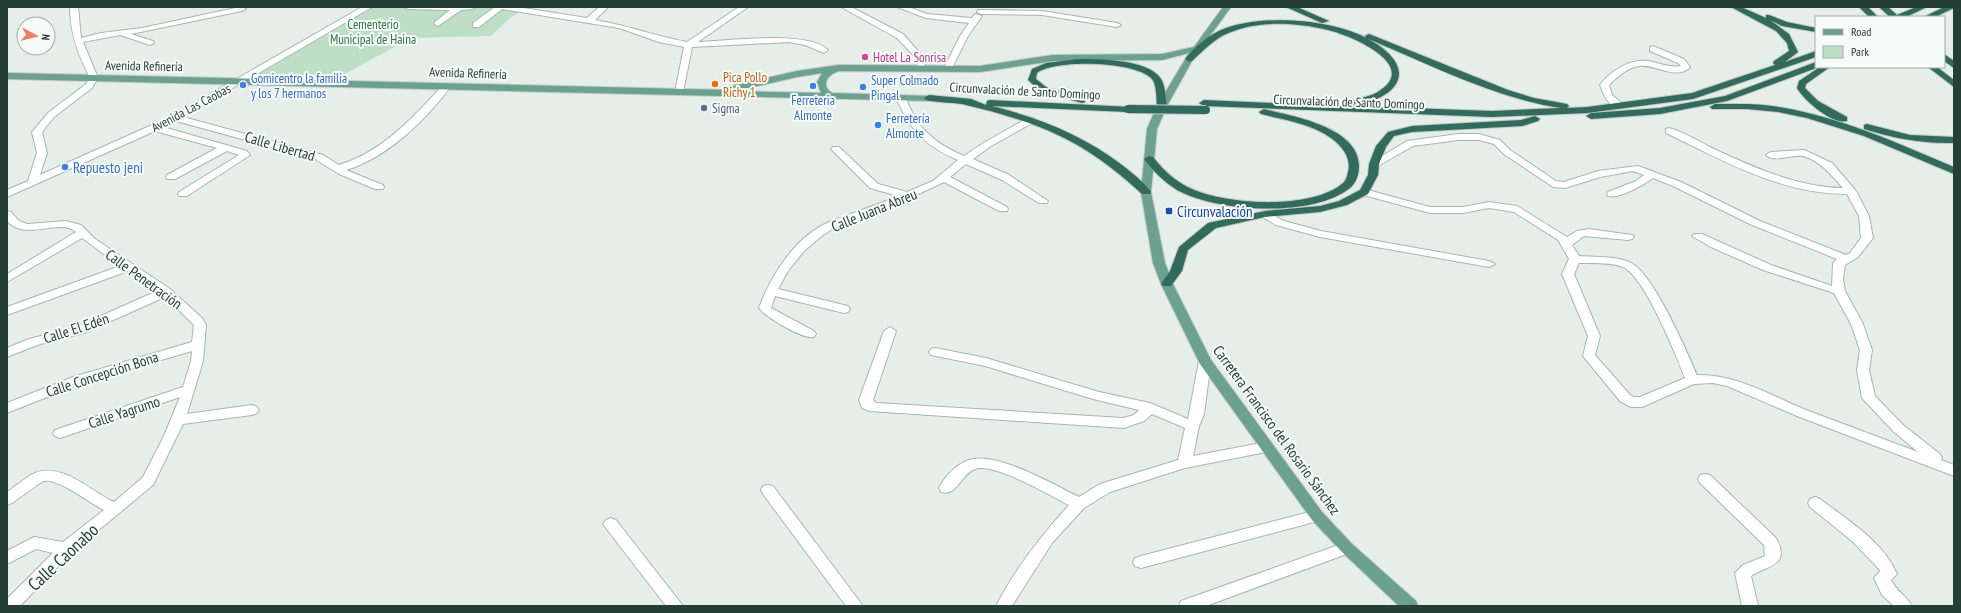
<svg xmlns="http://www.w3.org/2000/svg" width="1961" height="613" font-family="'PT Sans Narrow',sans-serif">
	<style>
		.green { fill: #bfdec6 }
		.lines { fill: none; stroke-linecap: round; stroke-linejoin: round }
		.minor-casing { stroke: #a8b6b0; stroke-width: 2 }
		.major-casing { stroke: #c2c9c7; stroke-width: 2 }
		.highway-casing { stroke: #c2c9c7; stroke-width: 2 }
		.minor { fill: #fff; fill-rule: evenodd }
		.major { fill: #6ca190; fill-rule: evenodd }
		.highway { fill: #326a5b; fill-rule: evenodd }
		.highway-bridge-casing { stroke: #c2c9c7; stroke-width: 10; stroke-linecap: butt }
		.highway-bridge { stroke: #326a5b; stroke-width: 8 }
		.hotel-dot { fill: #d1479c; stroke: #f6faf8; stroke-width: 1.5 }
		.food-dot { fill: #e8710a; stroke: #f6faf8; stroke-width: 1.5 }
		.shop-dot { fill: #3f7fe0; stroke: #f6faf8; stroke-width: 1.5 }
		.service-dot { fill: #5c6f8a; stroke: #f6faf8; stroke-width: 1.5 }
		.transit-dot { fill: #1a4fb4; stroke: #f6faf8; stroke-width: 1.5 }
		.labels { text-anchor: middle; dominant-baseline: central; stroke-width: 4; stroke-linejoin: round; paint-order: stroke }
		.far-park-label { font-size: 13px; fill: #307547; stroke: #f6faf8 }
		.far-hotel-label { font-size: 13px; fill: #b23c85; stroke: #f6faf8; text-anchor: start }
		.far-street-label { font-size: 13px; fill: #253f37; stroke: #f6faf8 }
		.far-food-label { font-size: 13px; fill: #c56008; stroke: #f6faf8; text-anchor: start }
		.far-shop-label { font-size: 13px; fill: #366cbe; stroke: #f6faf8; text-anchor: start }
		.far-service-label { font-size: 13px; fill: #4e5e75; stroke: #f6faf8; text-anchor: start }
		.street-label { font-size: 15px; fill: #253f37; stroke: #f6faf8 }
		.shop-label { font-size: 15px; fill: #366cbe; stroke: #f6faf8; text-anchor: start }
		.transit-label { font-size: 15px; fill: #164399; stroke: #f6faf8; text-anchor: start }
		.near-street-label { font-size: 18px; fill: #253f37; stroke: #f6faf8 }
	</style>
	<rect width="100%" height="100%" fill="#e5eee9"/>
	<polygon class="green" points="368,7 502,7 524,10 511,17 491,36 411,38 339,77 260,74 259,71"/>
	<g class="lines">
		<g class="minor-casing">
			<g id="minor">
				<path d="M70 7H78L81 38 101 33 142 28 240 7 246 9 242 11 131 34 153 41 154 43 150 45 120 35 83 42 98 78 92 88 54 117 42 132 47 153 40 175 172 116 362 7H372L183 117 323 155 339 165C383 152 414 116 444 84H450L451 86C427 119 387 158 346 170L383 185 384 187 383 189H375L339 174 315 159 176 121 163 127 247 151 250 155 187 196H179L178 194 179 192 239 155 227 151 175 179H167L166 177 167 175 217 148 155 131 7 197V190L28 181 37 153 32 132 34 130 48 113 86 84 90 78C78 55 70 33 70 7Z"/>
				<polygon points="404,7 476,7 472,9 461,10 438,26 434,24 435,22 450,10 408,9"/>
				<path d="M495 7H517L587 18 599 7H608L595 20C626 25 655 36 687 42L739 7H748L698 42C726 41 808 30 828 50L824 53 805 45 789 42 692 47 683 92 679 95 675 92 684 47 659 42 619 28 502 9 479 27H473V23Z"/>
				<polygon points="841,7 851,7 903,34 925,59 924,70 918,70 917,59 897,38"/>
				<polygon points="897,7 908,7 927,14 972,18 975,14 982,16 968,36 952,68 948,71 944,68 960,36 969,23 926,18"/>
				<polygon points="978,10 1042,11 1117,23 1121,25 1117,27 1042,15 981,14 977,12"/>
				<path d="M1653 46 1684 59 1690 67C1677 81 1655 64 1640 66 1628 67 1617 77 1609 85L1612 95 1624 105 1622 107C1610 110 1603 94 1600 85 1612 69 1633 57 1653 62 1662 64 1671 68 1681 66L1678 63 1650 51V47Z"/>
				<path d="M901 95 904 96C908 102 910 109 914 116 926 136 943 147 964 156L985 142 1028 118H1034V122L991 146 973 159 1009 175 1048 201 1047 203H1039L1002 180 966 164 950 177 1007 207 1008 209 1007 211H999L944 182 882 211 836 227 823 235 804 251 788 271 778 289 848 306 850 309 848 312 844 313 775 296 771 308 814 331 816 334 814 337C804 340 765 317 759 308 771 275 795 237 829 222 852 213 875 206 898 196L870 188 831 149 833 147H839L878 184 907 192 933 181 958 160C925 146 911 131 896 98Z"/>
				<path d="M1669 128C1684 132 1700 142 1714 149 1755 168 1797 187 1843 188 1831 175 1821 161 1803 156 1793 154 1774 163 1766 155L1771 152 1804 150 1832 163 1856 191 1869 216 1873 238 1858 257 1845 265 1843 279 1845 291 1863 324 1872 350 1869 370 1875 396 1903 425 1940 454 1942 458 1941 460 1954 465V476L1797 416 1727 386 1713 383 1694 384 1642 407H1631L1620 401 1583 356 1588 336 1562 274 1569 259 1558 240 1514 212 1489 208 1463 213H1430L1360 194 1359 192 1364 189 1430 207H1463L1489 202 1517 206 1567 237 1577 231 1589 229 1632 235 1634 237 1632 239 1628 240 1584 236 1572 245 1579 256C1593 257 1621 256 1633 264 1655 278 1686 350 1697 375 1736 374 1770 395 1806 410 1843 424 1881 438 1918 452L1893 431 1862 398 1857 370 1860 350 1851 324 1834 293 1763 270 1711 247 1692 236 1694 234H1702L1771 265 1832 286 1833 263 1837 259 1752 225 1673 186 1653 178C1644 185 1619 199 1608 196L1607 194 1608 192 1636 181 1644 175 1633 171 1600 177 1565 188 1553 187 1504 154 1494 144 1479 140H1458L1413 146 1378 166H1370L1369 164 1407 141 1458 134H1479L1500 140 1510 150 1556 181 1564 182 1598 171 1638 166 1681 182 1760 221 1846 255 1850 253 1861 238 1859 216 1847 194C1781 194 1724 161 1666 133V129ZM1579 263C1591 263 1615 262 1625 268 1647 282 1675 353 1685 378L1640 397H1634L1630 395 1595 355 1600 336 1574 274Z"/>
				<path d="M7 211 11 212 19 221 27 224 66 221 81 225 95 239 170 289 202 318 206 325 203 361 187 414 252 405 257 407 259 410 257 413 252 415 183 424 153 485 71 553 20 606H7V599L53 553 36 549 7 564V551L34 537 63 542 104 510C89 503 59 478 43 481L12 503 7 505V492C16 486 26 477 35 473 63 462 91 492 114 502L143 477 164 436 180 397 60 438 55 436 53 433 55 430 183 387 191 361 192 351 82 383 7 413V403L73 377 192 342 194 325 165 297 84 333 37 345 7 357V348L29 339 76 327 157 291 128 271 7 315V307L120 266 82 238 7 282V274L76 232C60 217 26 242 7 221Z"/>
				<polygon points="1265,211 1284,221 1321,231 1489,261 1495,264 1489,267 1320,237 1276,225 1261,216 1260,214 1261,212"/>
				<path d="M890 327 896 331 873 400 876 403 1123 418 1134 415 1139 410 1093 399 985 366 931 355 929 352 931 349 935 348 986 358 1099 392 1150 403 1188 419 1199 361 1200 358H1210L1211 361 1204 414 1199 426 1193 456 1266 442 1271 443 1273 447 1271 451 1266 452 1185 468 1110 492 1084 508 1052 543 1012 606H996C1015 569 1041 536 1069 505 1051 496 994 462 975 469 961 474 957 497 941 492L939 488C945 476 959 461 973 459 1001 454 1053 484 1079 497L1100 484 1178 460 1185 428 1152 414 1144 421 1124 428 870 411 862 408 859 400 884 331Z"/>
				<path d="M1705 474 1710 475 1776 538C1791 566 1768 565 1751 576L1758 606H1742L1735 573 1743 565 1765 556 1764 545 1700 483 1698 479 1700 475Z"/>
				<polygon points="768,485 773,486 863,606 846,606 763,494 761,490 763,486"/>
				<path d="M1815 497 1820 499C1848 521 1883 541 1897 574L1891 580C1896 591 1907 596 1912 606H1894L1882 595 1874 578 1880 571 1879 569 1852 541 1810 507 1808 503 1810 499Z"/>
				<polygon points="1317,510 1322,512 1324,516 1322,520 1141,568 1135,566 1133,562 1135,558 1141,556"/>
				<polygon points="611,518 616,520 683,606 666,606 606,528 603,524 606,520"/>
				<polygon points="1347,542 1352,544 1355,548 1352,552 1206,606 1179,606 1181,601"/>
			</g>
		</g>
		<g class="major-casing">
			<path id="major" d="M1223 7H1231L1193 59 1167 106 1157 129 1151 192 1165 263 1173 284 1211 360 1322 512 1352 544 1416 601 1418 606H1399L1342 552 1312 520 1200 364 1161 284 1153 263 1141 192 1147 129 1157 106 1189 53 1162 60 1053 61 980 72 839 71C828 74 820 85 832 93L932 96 934 98 929 101 7 79V73L728 90V87L797 71 839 65 980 66 1053 55 1162 54 1194 47ZM822 73 817 82 821 93 735 91 797 77Z"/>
		</g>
		<g class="highway-casing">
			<g id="highway">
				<polygon points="1286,7 1297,7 1329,21 1322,23"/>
				<path d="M1731 7H1741L1766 18V15H1769L1787 22 1816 28V32L1782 26 1770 20 1789 34 1798 52 1785 62 1816 51V57L1693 99 1587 113 1492 117 1204 106 1199 103 1204 100 1343 106 1344 102C1355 99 1366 98 1376 93 1424 66 1350 35 1328 30 1297 23 1261 20 1231 32 1216 37 1204 50 1192 61L1189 62 1185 59C1194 47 1211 33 1226 28 1269 13 1351 19 1386 51 1419 81 1382 102 1353 106L1492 111 1561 108C1494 98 1429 64 1366 38L1365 36 1369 34 1508 90 1534 98 1567 104 1569 106 1567 108 1587 107 1692 93 1775 65 1773 63 1774 61 1789 51 1787 43 1776 31Z"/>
				<polygon points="1859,7 1868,7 1878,17 1869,17"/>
				<polygon points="1879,7 1888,7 1897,15 1916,7 1927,7 1906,17 1890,17"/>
				<polygon points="1944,7 1954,8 1935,17 1924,17"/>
				<polygon points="1944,54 1954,61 1954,68 1944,61"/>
				<path d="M1078 59C1098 59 1149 59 1161 79 1166 87 1165 97 1167 106L1162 109 1157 106C1156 98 1157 85 1152 79 1136 61 1055 59 1037 73L1036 79 1046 87 1085 98V102L1082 103 1040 91 1028 80 1032 69 1046 63Z"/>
				<polygon points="1816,62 1816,67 1819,67 1727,101 1660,114 1591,119 1586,116 1591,113 1660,108 1725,96"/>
				<path d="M1820 67H1830L1806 84 1805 88 1818 101 1847 117V121C1832 125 1804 100 1797 88L1799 81Z"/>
				<polygon points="1928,67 1937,67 1954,80 1954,87"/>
				<path d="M929 95 971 99 986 105 987 101 990 100 1131 107V111L1128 112 992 106C1039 118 1083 135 1122 165 1132 173 1144 182 1151 192L1150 194H1142C1084 140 1039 122 962 104 950 102 938 103 926 100L924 98Z"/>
				<path d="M1715 104C1736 104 1758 103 1779 107 1840 117 1897 143 1954 167V174L1864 136 1807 118 1778 112 1747 109H1712L1710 107Z"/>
				<path d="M1264 109C1292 116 1359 127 1359 166 1359 174 1356 183 1350 188 1312 218 1217 212 1177 190 1164 182 1153 171 1144 159L1149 156 1153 157C1164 171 1176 182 1192 189 1228 205 1312 210 1343 183 1346 181 1347 176 1348 172 1353 153 1334 138 1319 131 1301 122 1280 119 1261 114L1259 112Z"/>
				<polygon points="1535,116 1540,119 1538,121 1522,126 1412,132 1394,136 1386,147 1379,164 1378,175 1368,194 1347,205 1320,212 1265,217 1216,228 1188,250 1182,271 1171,286 1163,286 1161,284 1170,271 1179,247 1208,223 1265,211 1320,206 1339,201 1360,190 1368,175 1369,164 1376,146 1388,132 1412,126 1521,120"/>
				<path d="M1867 124 1910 135 1954 137V143C1923 144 1893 138 1864 129V125Z"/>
			</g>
		</g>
		<use href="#minor" class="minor"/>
		<use href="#major" class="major"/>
		<use href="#highway" class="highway"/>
		<g class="highway-bridge-casing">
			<polyline id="highway-bridge" points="1128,109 1206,110"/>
		</g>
		<use href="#highway-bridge" class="highway-bridge"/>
	</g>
	<circle class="hotel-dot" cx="865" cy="57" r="4"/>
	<circle class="food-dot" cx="715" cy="84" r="4"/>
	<g class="shop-dot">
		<circle cx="243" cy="85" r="4"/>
		<circle cx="813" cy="86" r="4"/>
		<circle cx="863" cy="87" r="4"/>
		<circle cx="878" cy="125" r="4"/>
		<circle cx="65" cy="167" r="4"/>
	</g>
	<circle class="service-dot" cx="704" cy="108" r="4"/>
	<rect class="transit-dot" x="1165" y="207" width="8" height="8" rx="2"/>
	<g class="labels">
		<g class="far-park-label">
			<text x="373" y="24">Cementerio<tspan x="373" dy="15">Municipal de Haina</tspan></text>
		</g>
		<g class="far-hotel-label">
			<text x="873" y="57">Hotel La Sonrisa</text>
		</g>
		<g class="far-street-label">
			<text transform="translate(144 66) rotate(1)">Avenida Refinería</text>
			<text transform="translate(468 73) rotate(2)">Avenida Refinería</text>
			<text transform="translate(1025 91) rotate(3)">Circunvalación de Santo Domingo</text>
			<text transform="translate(1349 102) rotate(2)">Circunvalación de Santo Domingo</text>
			<text transform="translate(191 108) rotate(-28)">Avenida Las Caobas</text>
		</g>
		<g class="far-food-label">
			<text x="723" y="77">Pica Pollo<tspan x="723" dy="15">Richy 1</tspan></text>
		</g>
		<g class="far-shop-label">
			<text x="251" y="78">Gomicentro la familia<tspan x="251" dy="15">y los 7 hermanos</tspan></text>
			<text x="871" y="80">Super Colmado<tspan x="871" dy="15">Pingal</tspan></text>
			<text x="813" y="100" text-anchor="middle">Ferreteria<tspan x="813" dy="15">Almonte</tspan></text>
			<text x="886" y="118">Ferretería<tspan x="886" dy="15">Almonte</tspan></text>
		</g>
		<g class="far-service-label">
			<text x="712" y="108">Sigma</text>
		</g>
		<g class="street-label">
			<text transform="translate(280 146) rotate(16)">Calle Libertad</text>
			<text transform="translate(874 210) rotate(-22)">Calle Juana Abreu</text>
			<text transform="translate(144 279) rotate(36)">Calle Penetración</text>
			<text transform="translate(76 328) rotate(-18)">Calle El Edén</text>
			<text transform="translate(102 374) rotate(-18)">Calle Concepción Bona</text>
			<text transform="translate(124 412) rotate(-18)">Calle Yagrumo</text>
			<text transform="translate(1277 430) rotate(54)">Carretera Francisco del Rosario Sánchez</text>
		</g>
		<g class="shop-label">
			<text x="73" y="167">Repuesto jeni</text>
		</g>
		<g class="transit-label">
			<text x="1177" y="211">Circunvalación</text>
		</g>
		<g class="near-street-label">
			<text transform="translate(63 557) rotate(-43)">Calle Caonabo</text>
		</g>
	</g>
	<rect width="1961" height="613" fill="none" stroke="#253f37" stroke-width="16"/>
	<rect x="1815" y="16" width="130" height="52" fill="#f6faf8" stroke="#a2afab"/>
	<rect x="1823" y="29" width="20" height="6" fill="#6ca190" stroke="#a2afab"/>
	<text x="1851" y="36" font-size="12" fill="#253f37">Road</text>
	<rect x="1823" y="46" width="20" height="12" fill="#bfdec6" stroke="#a2afab"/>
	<text x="1851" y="56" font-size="12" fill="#253f37">Park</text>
	<g transform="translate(36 36) rotate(97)"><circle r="19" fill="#f6faf8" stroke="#a2afab"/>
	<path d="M0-3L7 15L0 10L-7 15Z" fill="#ec7e65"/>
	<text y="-6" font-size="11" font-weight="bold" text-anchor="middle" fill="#253f37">N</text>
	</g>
</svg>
